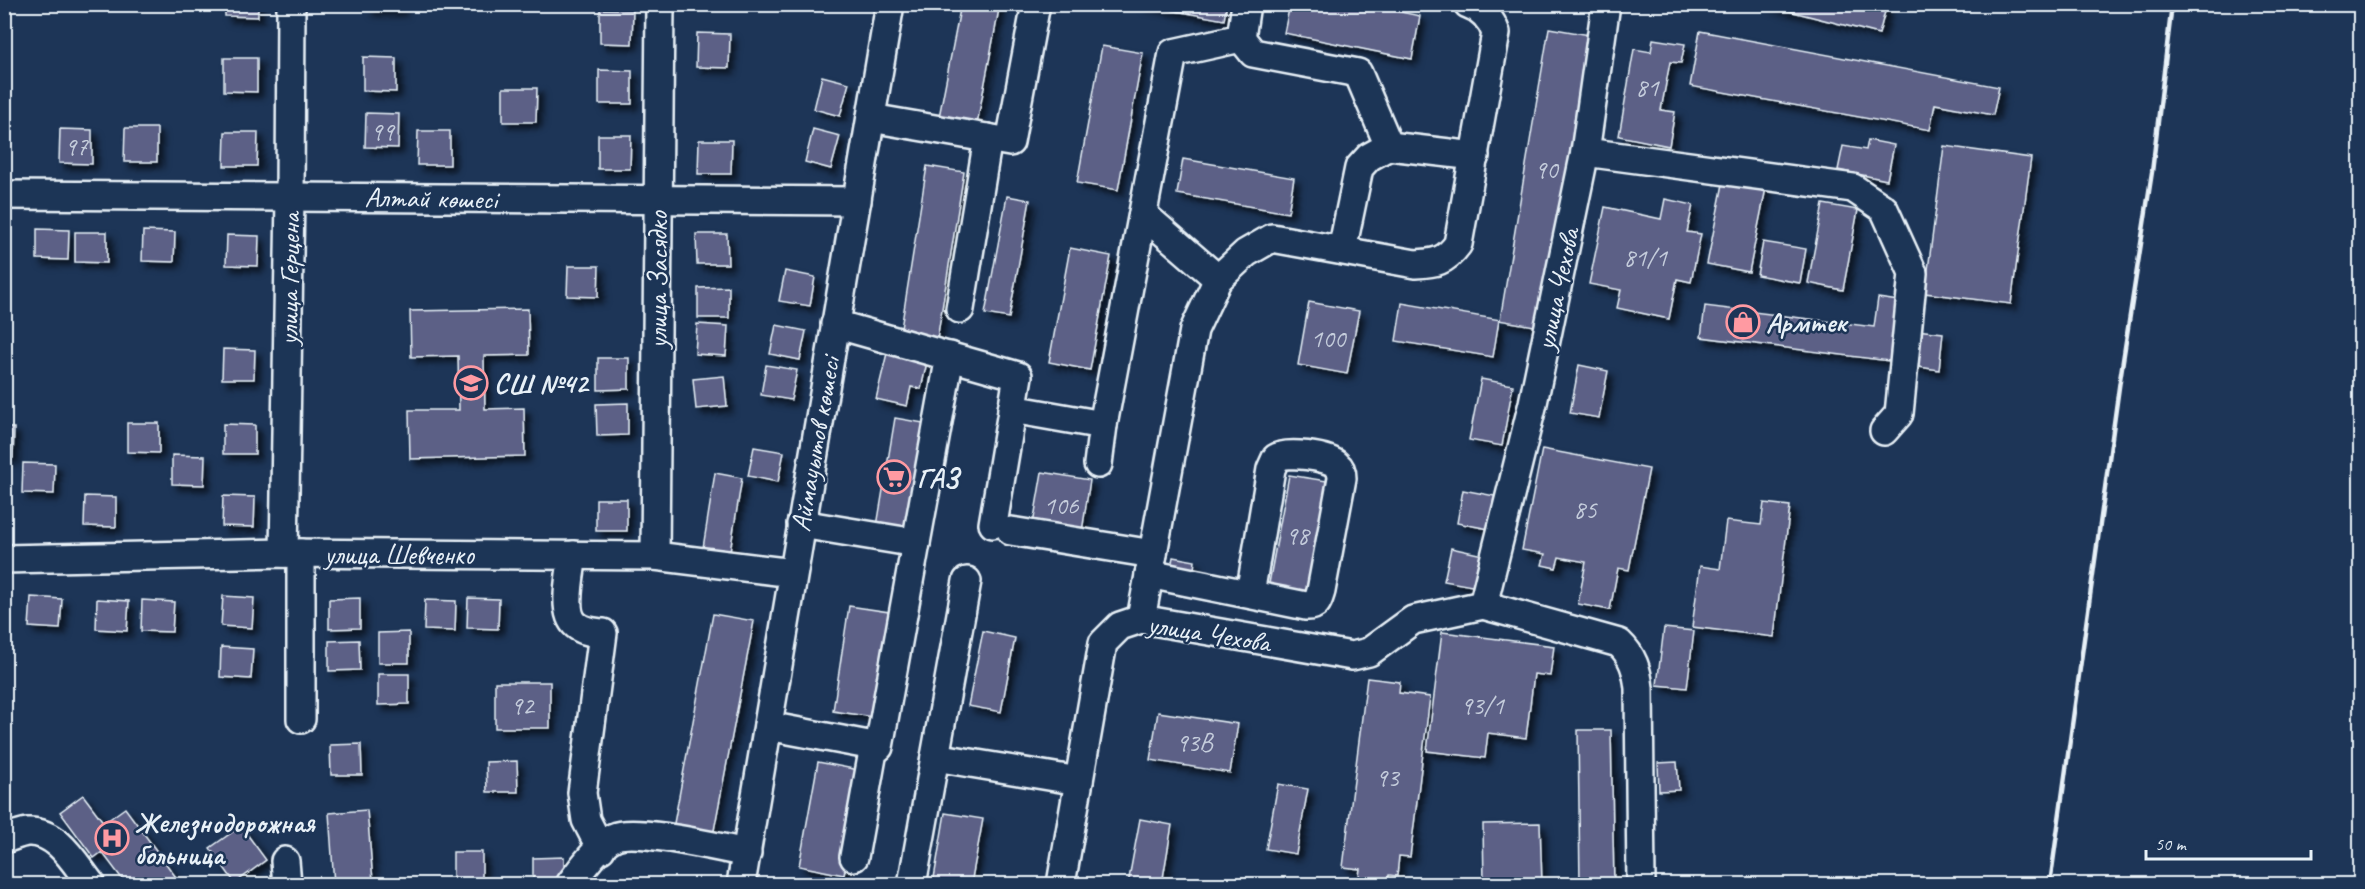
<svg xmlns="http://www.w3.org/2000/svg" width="2365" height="889" font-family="Caveat,sans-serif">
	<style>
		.building { fill: #5b6086; stroke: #e8f1f8; stroke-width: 1.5; filter: url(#shadow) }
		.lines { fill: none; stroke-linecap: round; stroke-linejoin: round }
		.minor-casing { stroke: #e8f1f8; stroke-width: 32 }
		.minor { stroke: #1d3557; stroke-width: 27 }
		.rail { stroke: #e8f1f8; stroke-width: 4.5 }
		.labels { text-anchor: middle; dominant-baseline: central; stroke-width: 5; stroke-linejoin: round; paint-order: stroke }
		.number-label { font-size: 26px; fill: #c5cddc }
		.street-label { font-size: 28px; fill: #e8f1f8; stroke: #1d3557 }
		.poi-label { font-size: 28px; font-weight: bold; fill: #e8f1f8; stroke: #1d3557; text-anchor: start }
	</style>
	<defs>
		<filter id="shadow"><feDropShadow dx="5.5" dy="5.5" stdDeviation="3" flood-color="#0009"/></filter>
	</defs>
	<rect width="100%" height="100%" fill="#1d3557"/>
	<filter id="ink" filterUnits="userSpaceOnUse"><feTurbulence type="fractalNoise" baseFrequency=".0167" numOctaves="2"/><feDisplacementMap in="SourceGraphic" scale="12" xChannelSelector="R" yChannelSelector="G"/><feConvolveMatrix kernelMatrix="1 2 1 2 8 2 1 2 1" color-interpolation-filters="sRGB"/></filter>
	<g filter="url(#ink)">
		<g class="building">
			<polygon points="225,4 258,4 258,17 225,16"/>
			<rect x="368" y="4" width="33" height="6"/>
			<polygon points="961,4 1000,4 977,124 939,117"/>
			<polygon points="1138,4 1227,4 1224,20"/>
			<polygon points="1290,4 1363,4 1420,16 1412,59 1284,33"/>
			<polygon points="1762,4 1887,4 1879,34"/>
			<polygon points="600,9 633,10 632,44 600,43"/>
			<polygon points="1549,28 1590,35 1540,327 1499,320 1493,357 1396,341 1402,303 1500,320"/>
			<polygon points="1700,31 1999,87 1993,115 1935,104 1930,130 1690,86"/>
			<polygon points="697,33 730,34 729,68 696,67"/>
			<polygon points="1653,39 1685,44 1681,63 1670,62 1661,110 1675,112 1669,146 1619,136 1634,49 1651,52"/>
			<polygon points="1102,46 1143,53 1118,190 1077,183"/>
			<polygon points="363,57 396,58 396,92 363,91"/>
			<polygon points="224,58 257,58 257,92 224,91"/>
			<polygon points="599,70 632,71 632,104 599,104"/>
			<polygon points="822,76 849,83 840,116 814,109"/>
			<polygon points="503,88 537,88 536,122 503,122"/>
			<polygon points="366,113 399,114 398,148 365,147"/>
			<polygon points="125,128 157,128 157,162 124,162"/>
			<polygon points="60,129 92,130 92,164 59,163"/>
			<polygon points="813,129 840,136 831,169 805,162"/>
			<polygon points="418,131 450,131 450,165 417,165"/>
			<polygon points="225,132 258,132 257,166 224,166"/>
			<polygon points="598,135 631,135 630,169 598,169"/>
			<polygon points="699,140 732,140 731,174 698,174"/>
			<polygon points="1868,140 1894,145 1887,180 1838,170 1843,146 1866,150"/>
			<polygon points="1944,146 2031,158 2011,304 1925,293"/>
			<polygon points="1183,159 1294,178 1288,213 1177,194"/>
			<polygon points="927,166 964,172 936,346 899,341"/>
			<polygon points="1725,174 1767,183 1749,272 1707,264"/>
			<polygon points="1007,196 1030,200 1009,318 985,314"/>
			<polygon points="1665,199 1693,205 1687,232 1701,234 1691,282 1677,279 1669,319 1617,308 1621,290 1589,284 1605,207 1661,219"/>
			<polygon points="1823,204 1858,210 1843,290 1808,283"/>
			<polygon points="37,229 69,230 68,260 37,259"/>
			<polygon points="143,231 175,232 174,262 142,261"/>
			<polygon points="75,232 107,232 107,263 75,262"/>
			<polygon points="696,234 727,234 728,264 697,264"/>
			<polygon points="227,235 259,236 258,266 226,265"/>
			<polygon points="1763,242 1806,249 1800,283 1757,275"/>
			<polygon points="1070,248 1111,256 1090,370 1049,362"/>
			<polygon points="568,266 599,266 598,297 567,296"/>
			<polygon points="785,271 815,277 810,306 779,301"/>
			<polygon points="729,287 729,318 698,318 698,288"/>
			<polygon points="1878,298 1905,302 1897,362 1701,337 1705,306 1874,327"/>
			<polygon points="1309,302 1359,311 1347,374 1298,365"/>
			<polygon points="528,309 529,355 484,356 485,409 524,408 525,456 410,459 409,410 459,410 458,356 411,357 410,311"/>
			<polygon points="697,324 728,326 726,356 695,354"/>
			<polygon points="776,325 806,331 800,360 770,354"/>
			<polygon points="1916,330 1943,333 1939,370 1912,366"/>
			<polygon points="223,349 255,350 254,379 222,379"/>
			<polygon points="887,353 927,362 921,389 911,387 907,406 876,399"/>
			<polygon points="598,358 629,358 629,389 598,390"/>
			<polygon points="766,365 797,370 791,400 761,395"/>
			<polygon points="1579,365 1608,371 1599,418 1570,413"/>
			<polygon points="724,376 727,406 696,409 693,379"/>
			<polygon points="1481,379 1513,385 1502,446 1469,440"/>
			<polygon points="628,403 628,435 597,436 596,404"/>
			<polygon points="895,418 935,425 917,532 877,526"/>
			<polygon points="127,423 159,423 159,453 127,452"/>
			<polygon points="223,424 255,425 255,454 223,454"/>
			<polygon points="4,428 14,428 13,458 4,458"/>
			<polygon points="754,447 784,452 778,482 748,476"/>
			<polygon points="1542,449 1649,469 1629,570 1618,568 1610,610 1578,604 1586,562 1559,557 1556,568 1542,565 1545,554 1522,550"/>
			<polygon points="172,455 205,456 204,485 172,484"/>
			<polygon points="23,463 55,464 54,494 22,493"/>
			<polygon points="1042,472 1090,480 1081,538 1032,530"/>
			<polygon points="715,473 742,478 729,558 702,554"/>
			<polygon points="1289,475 1327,481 1306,596 1268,589"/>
			<polygon points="1463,490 1495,496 1489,529 1457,523"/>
			<polygon points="85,496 116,497 116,527 84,526"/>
			<polygon points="223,496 255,497 254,527 222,526"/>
			<rect x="596" y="499" width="31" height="32"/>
			<polygon points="1764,503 1790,506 1774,637 1692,627 1700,566 1720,569 1726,521 1761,525"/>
			<polygon points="1451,548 1483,555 1477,587 1444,581"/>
			<polygon points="1173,557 1195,561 1193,576 1170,572"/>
			<polygon points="223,596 254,598 252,628 221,626"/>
			<polygon points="31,597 62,599 60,629 29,627"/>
			<polygon points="360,598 360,628 329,629 329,599"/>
			<polygon points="468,598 499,599 498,629 467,628"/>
			<polygon points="97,599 129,601 127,631 96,629"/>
			<polygon points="142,600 174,602 172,632 141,631"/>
			<polygon points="425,600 456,601 455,631 424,630"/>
			<polygon points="849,606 889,612 873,717 833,711"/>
			<polygon points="713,614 754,621 712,841 672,834"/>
			<polygon points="1664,628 1694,631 1687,688 1657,685"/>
			<polygon points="983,631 1015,638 1001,712 968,706"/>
			<polygon points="409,632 409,663 378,663 378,633"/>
			<polygon points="1442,632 1554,646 1550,676 1534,674 1526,738 1488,733 1485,758 1427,751"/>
			<polygon points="359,640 360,670 329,671 329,641"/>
			<polygon points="221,647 253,649 251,679 220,677"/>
			<polygon points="378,674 409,674 409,704 378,705"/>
			<polygon points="1367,678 1400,682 1399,693 1430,697 1410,857 1399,856 1397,876 1389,875 1387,884 1358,884 1360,869 1343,867"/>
			<rect x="495" y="682" width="55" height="46"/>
			<polygon points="1158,712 1238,724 1230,773 1150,760"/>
			<polygon points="1578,730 1611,730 1614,884 1580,884"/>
			<polygon points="361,744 362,775 331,775 330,745"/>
			<polygon points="517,761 518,792 487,792 486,762"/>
			<polygon points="818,762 864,771 844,875 799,866"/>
			<polygon points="1677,762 1679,790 1659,791 1658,763"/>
			<polygon points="1278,784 1308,789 1296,854 1266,849"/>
			<polygon points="83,795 104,823 125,808 181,884 126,884 102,852 94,858 60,812"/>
			<polygon points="367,810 373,881 334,884 329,813"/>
			<polygon points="945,813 983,819 971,884 933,884"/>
			<polygon points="1140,819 1172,825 1162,884 1128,884"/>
			<polygon points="1540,823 1542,884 1484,884 1483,824"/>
			<polygon points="241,826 266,860 235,883 210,848"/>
			<rect x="453" y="852" width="29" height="32"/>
			<polygon points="564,857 564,884 533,884 533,858"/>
		</g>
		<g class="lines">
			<g class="minor-casing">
				<g id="minor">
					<polyline points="1241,38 1253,53 1358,73 1389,146 1369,157 1359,168 1342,250"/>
					<polyline points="871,118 1010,142 1036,4"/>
					<polyline points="1389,146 1475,156"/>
					<polyline points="1585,152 1853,188 1884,209 1913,273 1899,414 1884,431"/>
					<polyline points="4,195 857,201"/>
					<polyline points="1144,215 1218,279"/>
					<polyline points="960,309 988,138"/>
					<polyline points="835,324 1018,376 993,524"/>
					<polyline points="1012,409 1103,425 1098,464"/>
					<polyline points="1103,425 1173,53 1241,38 1246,4"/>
					<polyline points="1011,531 1153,554"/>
					<polyline points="916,543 950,356"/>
					<polyline points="284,553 290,197 291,4"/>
					<path d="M573 555C571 572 561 613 576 625 584 632 594 632 603 633L582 793 586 820 601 849"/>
					<polyline points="655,556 660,4"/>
					<polyline points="4,559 284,553 655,556 793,573"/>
					<path d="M1149 574 1306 606C1317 607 1318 601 1321 591L1342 478C1342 473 1341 468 1337 465 1328 456 1286 451 1276 458L1271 469 1250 594"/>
					<polyline points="1483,605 1533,403 1585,152 1606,4"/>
					<path d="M1141 619 1194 330 1218 279 1246 253 1272 238 1415 264C1435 263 1445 262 1458 244L1496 33C1491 19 1483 9 1468 4"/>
					<polyline points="301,719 301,553"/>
					<polyline points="768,726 879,747 916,543 801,524"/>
					<polyline points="935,757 967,581"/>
					<path d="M4 839C11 837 20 833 27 832 58 830 75 864 91 884"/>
					<polyline points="854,857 874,746"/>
					<polyline points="285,861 287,884"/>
					<polyline points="913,879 935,757 1079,781"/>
					<path d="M570 884C579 872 600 843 614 837 634 827 721 848 747 853"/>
					<polyline points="741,884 890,4"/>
					<path d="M1061 884 1103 643 1120 626 1141 619 1352 656 1369 652 1413 620 1483 605 1619 643C1633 656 1637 670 1639 688L1641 884"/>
				</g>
			</g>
			<use href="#minor" class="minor"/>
			<polyline class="rail" points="2050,884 2120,380 2152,172 2172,4"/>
		</g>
	</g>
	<defs>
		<g id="shop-ring" transform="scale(1.725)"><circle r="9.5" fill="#1d3557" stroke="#ff9aa2" stroke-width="1.5"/><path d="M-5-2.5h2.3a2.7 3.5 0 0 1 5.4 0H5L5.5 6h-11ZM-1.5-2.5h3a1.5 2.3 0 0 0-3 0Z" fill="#ff9aa2"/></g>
		<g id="school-ring" transform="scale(1.725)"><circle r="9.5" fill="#1d3557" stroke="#ff9aa2" stroke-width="1.5"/><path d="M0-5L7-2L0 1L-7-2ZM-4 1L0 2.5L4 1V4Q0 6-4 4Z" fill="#ff9aa2"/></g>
		<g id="supermarket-ring" transform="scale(1.725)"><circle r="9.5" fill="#1d3557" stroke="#ff9aa2" stroke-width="1.5"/><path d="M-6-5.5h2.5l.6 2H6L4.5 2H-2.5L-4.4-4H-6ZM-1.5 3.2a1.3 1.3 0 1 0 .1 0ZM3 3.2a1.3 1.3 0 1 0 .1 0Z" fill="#ff9aa2"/></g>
		<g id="hospital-ring" transform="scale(1.725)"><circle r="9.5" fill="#1d3557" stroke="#ff9aa2" stroke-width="1.5"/><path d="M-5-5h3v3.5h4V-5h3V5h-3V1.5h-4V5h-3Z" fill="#ff9aa2"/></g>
	</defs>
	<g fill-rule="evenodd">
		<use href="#shop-ring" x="1743" y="322"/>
		<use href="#school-ring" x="471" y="383"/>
		<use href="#supermarket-ring" x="894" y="477"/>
		<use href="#hospital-ring" x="112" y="838"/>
	</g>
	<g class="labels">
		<g class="number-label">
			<text x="1647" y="87">81</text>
			<text x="382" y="131">99</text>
			<text x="76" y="146">97</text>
			<text x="1546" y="169">90</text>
			<text x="1645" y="257">81/1</text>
			<text x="1328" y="338">100</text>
			<text x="1061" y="505">106</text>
			<text x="1585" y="509">85</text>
			<text x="1297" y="535">98</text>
			<text x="522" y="705">92</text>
			<text x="1482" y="705">93/1</text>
			<text x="1194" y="742">93В</text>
			<text x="1387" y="777">93</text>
		</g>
		<g class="street-label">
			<text transform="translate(431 198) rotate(1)">Алтай көшесі</text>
			<text transform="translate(289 279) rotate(-89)">улица Герцена</text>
			<text transform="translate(657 280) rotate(-90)">улица Засядко</text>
			<text transform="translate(1557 289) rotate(-78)">улица Чехова</text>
			<text transform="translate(815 444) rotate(-80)">Аймауытов көшесі</text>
			<text x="399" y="554">улица Шевченко</text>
			<text transform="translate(1209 633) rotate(9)">улица Чехова</text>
		</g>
		<g class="poi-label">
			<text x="1766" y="322">Армтек</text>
			<text x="494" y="383">СШ №42</text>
			<text x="917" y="477">ГАЗ</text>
			<text x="135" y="822">Железнодорожная<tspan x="135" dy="32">больница</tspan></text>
		</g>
	</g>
	<rect width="2365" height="889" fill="none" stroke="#1d3557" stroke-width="24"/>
	<rect x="12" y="12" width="2341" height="865" fill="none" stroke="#e8f1f8" stroke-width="2" filter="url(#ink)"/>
	<path d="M2146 850v9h165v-9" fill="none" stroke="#e8f1f8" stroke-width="3"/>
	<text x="2155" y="850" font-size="18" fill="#e8f1f8" stroke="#1d3557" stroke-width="4.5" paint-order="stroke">50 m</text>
</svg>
